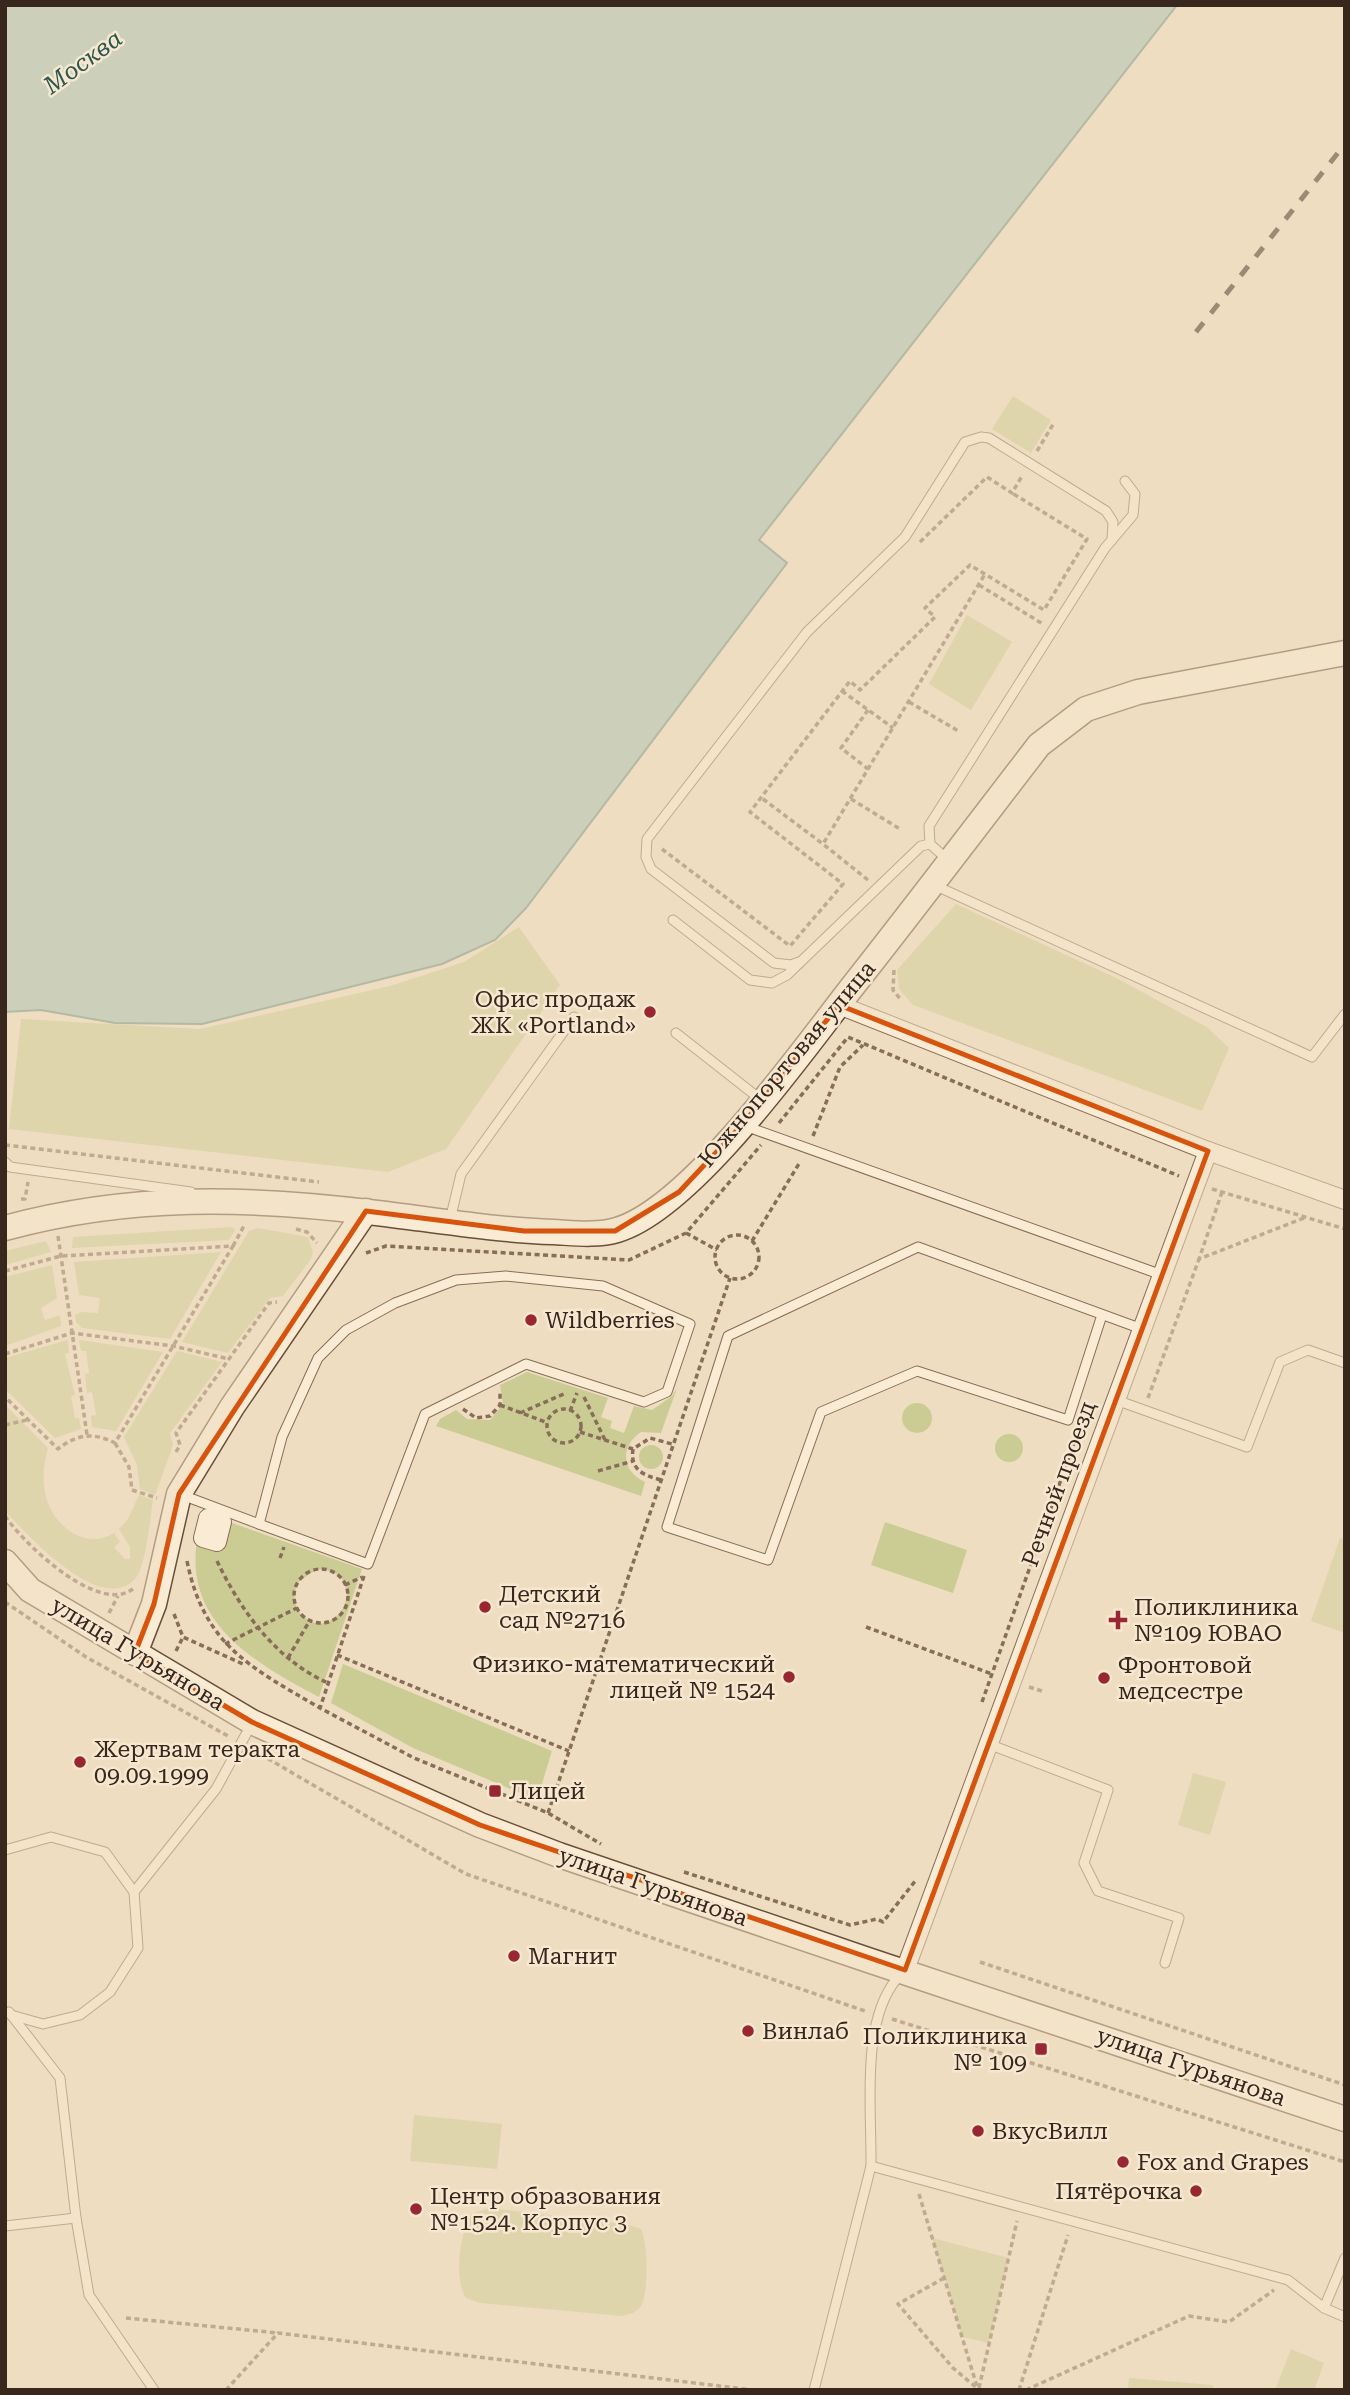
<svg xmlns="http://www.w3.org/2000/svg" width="1350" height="2395" font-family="'Roboto Serif',serif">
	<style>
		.green { fill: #cbcc94; fill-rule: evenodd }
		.water { fill: #a3c0b5; stroke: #6a8e82; stroke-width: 2 }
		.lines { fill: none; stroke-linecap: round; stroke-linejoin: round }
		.lane-casing { stroke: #886d58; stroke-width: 11 }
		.street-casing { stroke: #886d58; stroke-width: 20 }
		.secondary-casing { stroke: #6a4f3b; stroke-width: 27 }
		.path { stroke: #886d58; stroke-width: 3.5; stroke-dasharray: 5 3.5; stroke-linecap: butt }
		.lane { stroke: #f9ebd4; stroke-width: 9 }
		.street { stroke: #f9ebd4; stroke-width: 18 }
		.secondary { stroke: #f9ebd4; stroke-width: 24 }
		.rail { stroke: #37271d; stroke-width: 5; stroke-dasharray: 12 12; stroke-linecap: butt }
		.marked { fill: none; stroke: #d6540e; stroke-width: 5; stroke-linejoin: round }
		.poi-dot { fill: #982731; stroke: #f6e8d0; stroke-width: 2.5 }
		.labels { text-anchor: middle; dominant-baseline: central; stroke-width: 5; stroke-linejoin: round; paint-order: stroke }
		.poi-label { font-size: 23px; fill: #37271d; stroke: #f6e8d0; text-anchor: start }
		.street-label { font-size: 23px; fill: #37271d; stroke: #f6e8d0 }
		.water-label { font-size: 24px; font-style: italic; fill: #2c5751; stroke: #f6e8d0 }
	</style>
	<rect width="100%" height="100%" fill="#eeddc0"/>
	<g class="green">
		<polygon points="1013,396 1051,420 1031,453 992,429"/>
		<polygon points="967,615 1012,642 971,710 929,684"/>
		<polygon points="956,904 1116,978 1207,1027 1229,1048 1202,1111 913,1005 899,989 897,970"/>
		<polygon points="519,927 560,985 446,1149 388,1172 9,1129 21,1019 200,1029 390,986 464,962"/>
		<polygon points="232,1227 235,1230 229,1240 72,1248 73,1237"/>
		<polygon points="258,1228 308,1237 313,1252 311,1259 283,1296 270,1298 228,1353 182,1342 249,1231"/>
		<polygon points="46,1241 51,1252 5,1265 5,1251"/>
		<polygon points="221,1252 170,1339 82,1328 76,1322 75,1315 81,1312 98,1313 100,1298 79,1295 74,1262"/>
		<polygon points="52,1265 57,1298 41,1308 45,1320 60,1315 61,1326 5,1346 5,1277"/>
		<polygon points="68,1340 69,1353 65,1354 75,1395 71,1396 75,1418 79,1418 81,1429 55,1438 5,1389 5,1358"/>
		<polygon points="79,1340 163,1352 116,1431 92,1427 91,1416 96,1415 92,1392 87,1393 85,1374 89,1373 86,1351 81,1351"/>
		<polygon points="177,1351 222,1362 170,1433 173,1445 155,1495 140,1489 137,1465 124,1437"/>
		<path d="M527 1372 608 1398 601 1417 612 1421 610 1428 624 1433 634 1406 652 1410 672 1396 677 1388 661 1433 641 1432C620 1446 621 1471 645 1482L641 1496 436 1426 440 1419 456 1410 467 1419 490 1420 503 1404 500 1385Z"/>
		<circle cx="917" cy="1418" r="15"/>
		<path d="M5 1405 48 1448C44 1462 42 1477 45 1492 50 1523 84 1552 114 1533L120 1542 114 1547 125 1559H130V1547L119 1529 128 1519 139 1495 153 1500C150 1518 146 1567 135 1579 100 1616 28 1535 6 1512Z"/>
		<circle cx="1009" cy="1448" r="14"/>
		<circle cx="651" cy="1457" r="12"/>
		<path d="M204 1513 362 1569 319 1697C243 1657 170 1612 204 1513ZM317 1569C376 1572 335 1650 301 1614 293 1605 294 1594 297 1583Z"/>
		<polygon points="885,1522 967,1550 953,1593 871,1565"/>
		<polygon points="1340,1538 1345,1540 1345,1633 1311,1621"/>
		<polygon points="343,1664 552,1751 537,1800 413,1748 331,1703"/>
		<polygon points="1193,1773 1226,1782 1210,1835 1178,1825"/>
		<polygon points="414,2115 502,2124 497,2169 410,2161"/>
		<path d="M489 2208 626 2224 641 2229C648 2243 649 2292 641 2306 636 2313 630 2314 622 2316L480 2303 466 2298C453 2277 460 2236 471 2214Z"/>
		<polygon points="932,2238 1009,2258 989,2343 962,2337"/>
		<polygon points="1291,2349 1324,2363 1314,2390 1275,2390"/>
		<polygon points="1129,2378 1213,2385 1213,2390 1128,2390"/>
	</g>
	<polygon class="water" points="5,5 1177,5 759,540 787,563 526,908 495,940 442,964 202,1024 115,1023 41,1010 5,1012"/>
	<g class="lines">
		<g class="lane-casing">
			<g id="lane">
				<polyline points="948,860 930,844 929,826 1105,548 1133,515 1135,494 1125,481"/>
				<polyline points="934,885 1312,1057 1345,1014"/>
				<polyline points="673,920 750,980 772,983 787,975 921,846 930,844"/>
				<polyline points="799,962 791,965 774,963 651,869 646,857 647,839 807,632 905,537 965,442 981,437 989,438 1106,511 1113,522 1112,540"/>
				<polyline points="676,1033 760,1099"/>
				<polyline points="745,1126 1162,1275"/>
				<polyline points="5,1162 10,1167 191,1192"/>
				<polyline points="450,1220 461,1174 574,1017"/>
				<polygon points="506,1276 603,1286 690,1324 667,1392 644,1402 526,1364 425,1414 368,1564 259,1524 282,1437 318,1358 346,1330 395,1303 456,1280"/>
				<polyline points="1102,1315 1068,1420 917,1371 821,1412 768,1560 667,1527 728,1336 918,1247 1142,1329"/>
				<polyline points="1116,1400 1247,1447 1280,1362 1308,1350 1345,1363"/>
				<polyline points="182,1495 259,1524"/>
				<polyline points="991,1745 1108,1790 1084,1863 1098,1891 1179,1918 1165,1963"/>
				<polyline points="5,1850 51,1837 105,1852 134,1892 138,1948 110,1992 80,2015 43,2024 11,2015"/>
				<polyline points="134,1892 216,1789 251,1725"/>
				<polyline points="9,2012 60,2078 76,2218 89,2295 154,2390"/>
				<path d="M871 2166C872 2108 859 2015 902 1973"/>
				<polyline points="5,2226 76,2218"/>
				<polyline points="1345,2258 1324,2308 1345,2317"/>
				<polyline points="814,2390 871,2166 1288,2280 1324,2308"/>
			</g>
		</g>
		<g class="street-casing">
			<g id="street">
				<polyline points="839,1005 1208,1151 1345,1200"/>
				<polygon points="208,1518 222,1522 217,1542 203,1538"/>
				<polyline points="905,1970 1208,1151"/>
			</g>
		</g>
		<g class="secondary-casing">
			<g id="secondary">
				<path d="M5 1228C130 1194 249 1197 377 1213 435 1220 494 1230 553 1232 574 1233 597 1236 617 1230 691 1208 800 1054 849 991 913 910 976 827 1039 745L1086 709 1138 692 1345 653"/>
				<polyline points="5,1562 30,1590 252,1722 480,1825 559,1855 871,1961 1345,2119"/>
				<polyline points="135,1653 154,1604 179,1494 232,1407 366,1211"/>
			</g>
		</g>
		<g class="path">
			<polyline points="1037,451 1054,423"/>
			<polyline points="920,542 987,477 1012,493 1022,476"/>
			<polyline points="979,585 1043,624"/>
			<polyline points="842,691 893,728"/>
			<polyline points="909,702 960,732"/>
			<polyline points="868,710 841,748 868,769"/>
			<polyline points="763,799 823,844"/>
			<polyline points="851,799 900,829"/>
			<polyline points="662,849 790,946 843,884 750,812 850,681 860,690 935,617 925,608 970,565 1044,610 1087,539 1012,493"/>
			<polyline points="868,880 823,844 985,574"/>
			<polyline points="894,970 893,990 901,1000"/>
			<polyline points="779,1123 848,1037 1179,1176"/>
			<polyline points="813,1136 840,1067 863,1045"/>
			<polyline points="5,1145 319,1182"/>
			<polyline points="1212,1189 1345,1229"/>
			<polyline points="1222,1192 1199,1259 1304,1218"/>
			<polyline points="21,1199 25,1199 28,1182"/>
			<polyline points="296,1229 307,1232 317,1243"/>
			<polyline points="686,1233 717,1250"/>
			<circle cx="737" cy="1257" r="22"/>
			<polyline points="58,1236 87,1435"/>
			<polyline points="752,1241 800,1162"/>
			<polyline points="233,1246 245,1224"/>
			<polyline points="366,1253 386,1246 629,1260 686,1233 761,1145"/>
			<path d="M5 1271 61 1256 233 1246 115 1443C93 1432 77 1434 58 1449L5 1397"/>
			<polyline points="5,1354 72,1333 173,1346 229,1359"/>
			<polyline points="584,1397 605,1440"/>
			<polyline points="1148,1398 1199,1259"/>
			<polyline points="500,1405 548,1423"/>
			<polyline points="463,1409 476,1418 490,1416 500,1405 500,1392"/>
			<circle cx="564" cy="1426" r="17"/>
			<polyline points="570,1411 577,1393"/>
			<polyline points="520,1413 566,1393"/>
			<polyline points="5,1425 27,1420"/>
			<polyline points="580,1432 633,1449"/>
			<polyline points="115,1443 129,1467 132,1490 157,1498"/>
			<polyline points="176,1452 180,1445 176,1433 269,1303 277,1302"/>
			<polyline points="598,1471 633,1461"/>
			<path d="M661 1480C643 1475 630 1470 633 1449L650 1438 672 1444"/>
			<path d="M5 1516C24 1544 100 1617 134 1588"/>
			<polyline points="280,1558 284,1547"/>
			<path d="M187 1561C204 1646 252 1668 320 1708"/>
			<path d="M217 1561C241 1611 276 1660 328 1683"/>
			<circle cx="321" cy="1596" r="27"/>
			<polyline points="364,1576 320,1708 414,1758 548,1813 601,1844"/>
			<polyline points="345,1585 362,1577"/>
			<polyline points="5,1602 86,1657 228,1736"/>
			<polyline points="109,1613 118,1596"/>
			<polyline points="174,1614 183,1637 243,1664"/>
			<polyline points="866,1627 992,1674"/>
			<polyline points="225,1644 297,1608"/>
			<polyline points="176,1651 183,1637"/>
			<polyline points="337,1655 569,1751"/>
			<polyline points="288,1658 310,1620"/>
			<polyline points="1029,1687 1045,1692"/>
			<polyline points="982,1702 1079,1429"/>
			<polyline points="253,1750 466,1874 865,2011"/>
			<polyline points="548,1813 730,1278"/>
			<polyline points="684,1872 850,1925 877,1919 883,1922 916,1880"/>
			<polyline points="980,1962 1345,2085"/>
			<polyline points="892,2019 1345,2162"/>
			<polyline points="919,2194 978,2390"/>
			<polyline points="944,2278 898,2304 953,2368 977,2388"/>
			<polyline points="126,2318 278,2333"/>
			<polyline points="979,2388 1017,2221"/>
			<polyline points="226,2390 278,2333 753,2390"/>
			<polyline points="1019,2390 1068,2235"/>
			<polyline points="1026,2390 1189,2316 1229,2322 1274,2290"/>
		</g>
		<use href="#lane" class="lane"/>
		<use href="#street" class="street"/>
		<use href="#secondary" class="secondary"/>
		<polyline class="rail" points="1196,332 1345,144"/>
	</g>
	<path d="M0 0H1350V2395H0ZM839 1005 1208 1151 905 1970 480 1825 252 1722 135 1653 154 1604 179 1494 366 1211 524 1231H615L679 1192 742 1125Z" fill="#eeddc0" fill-opacity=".55" fill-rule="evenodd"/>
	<path class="marked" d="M839 1005 1208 1151 905 1970 480 1825 252 1722 135 1653 154 1604 179 1494 366 1211 524 1231H615L679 1192 742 1125Z"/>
	<g class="poi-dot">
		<circle cx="650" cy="1012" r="7"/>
		<circle cx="531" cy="1320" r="7"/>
		<circle cx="485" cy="1607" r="7"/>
		<path d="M1114.5 1609.5h7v7h7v7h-7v7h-7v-7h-7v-7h7z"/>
		<circle cx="789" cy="1677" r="7"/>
		<circle cx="1104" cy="1678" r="7"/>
		<circle cx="80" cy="1762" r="7"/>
		<rect x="488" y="1784" width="14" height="14" rx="3.5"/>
		<circle cx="514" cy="1956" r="7"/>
		<circle cx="748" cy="2031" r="7"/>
		<rect x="1034" y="2042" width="14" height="14" rx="3.5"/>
		<circle cx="978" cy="2131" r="7"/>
		<circle cx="1123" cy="2162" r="7"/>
		<circle cx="1196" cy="2191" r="7"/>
		<circle cx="416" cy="2209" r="7"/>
	</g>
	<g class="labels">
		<g class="poi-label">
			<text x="636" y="999" text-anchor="end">Офис продаж<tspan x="636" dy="26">ЖК «Portland»</tspan></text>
			<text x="545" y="1320">Wildberries</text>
			<text x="499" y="1594">Детский<tspan x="499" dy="26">сад №2716</tspan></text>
			<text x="1134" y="1607">Поликлиника<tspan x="1134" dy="26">№109 ЮВАО</tspan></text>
			<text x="775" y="1664" text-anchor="end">Физико-математический<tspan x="775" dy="26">лицей № 1524</tspan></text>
			<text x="1118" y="1665">Фронтовой<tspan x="1118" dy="26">медсестре</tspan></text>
			<text x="94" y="1749">Жертвам теракта<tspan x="94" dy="26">09.09.1999</tspan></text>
			<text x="509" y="1791">Лицей</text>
			<text x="528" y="1956">Магнит</text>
			<text x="762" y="2031">Винлаб</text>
			<text x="1027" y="2036" text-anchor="end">Поликлиника<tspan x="1027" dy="26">№ 109</tspan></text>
			<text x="992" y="2131">ВкусВилл</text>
			<text x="1137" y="2162">Fox and Grapes</text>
			<text x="1182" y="2191" text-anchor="end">Пятёрочка</text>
			<text x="430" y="2196">Центр образования<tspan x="430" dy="26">№1524. Корпус 3</tspan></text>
		</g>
		<g class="street-label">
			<text transform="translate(787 1064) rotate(-50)">Южнопортовая улица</text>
			<text transform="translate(1059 1484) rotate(-70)">Речной проезд</text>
			<text transform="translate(138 1654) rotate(31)">улица Гурьянова</text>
			<text transform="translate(653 1887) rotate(19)">улица Гурьянова</text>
			<text transform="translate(1191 2067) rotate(19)">улица Гурьянова</text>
		</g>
		<g class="water-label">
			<text transform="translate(83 62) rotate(-36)">Москва</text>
		</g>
	</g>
	<rect width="1350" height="2395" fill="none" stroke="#37271d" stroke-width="14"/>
</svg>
